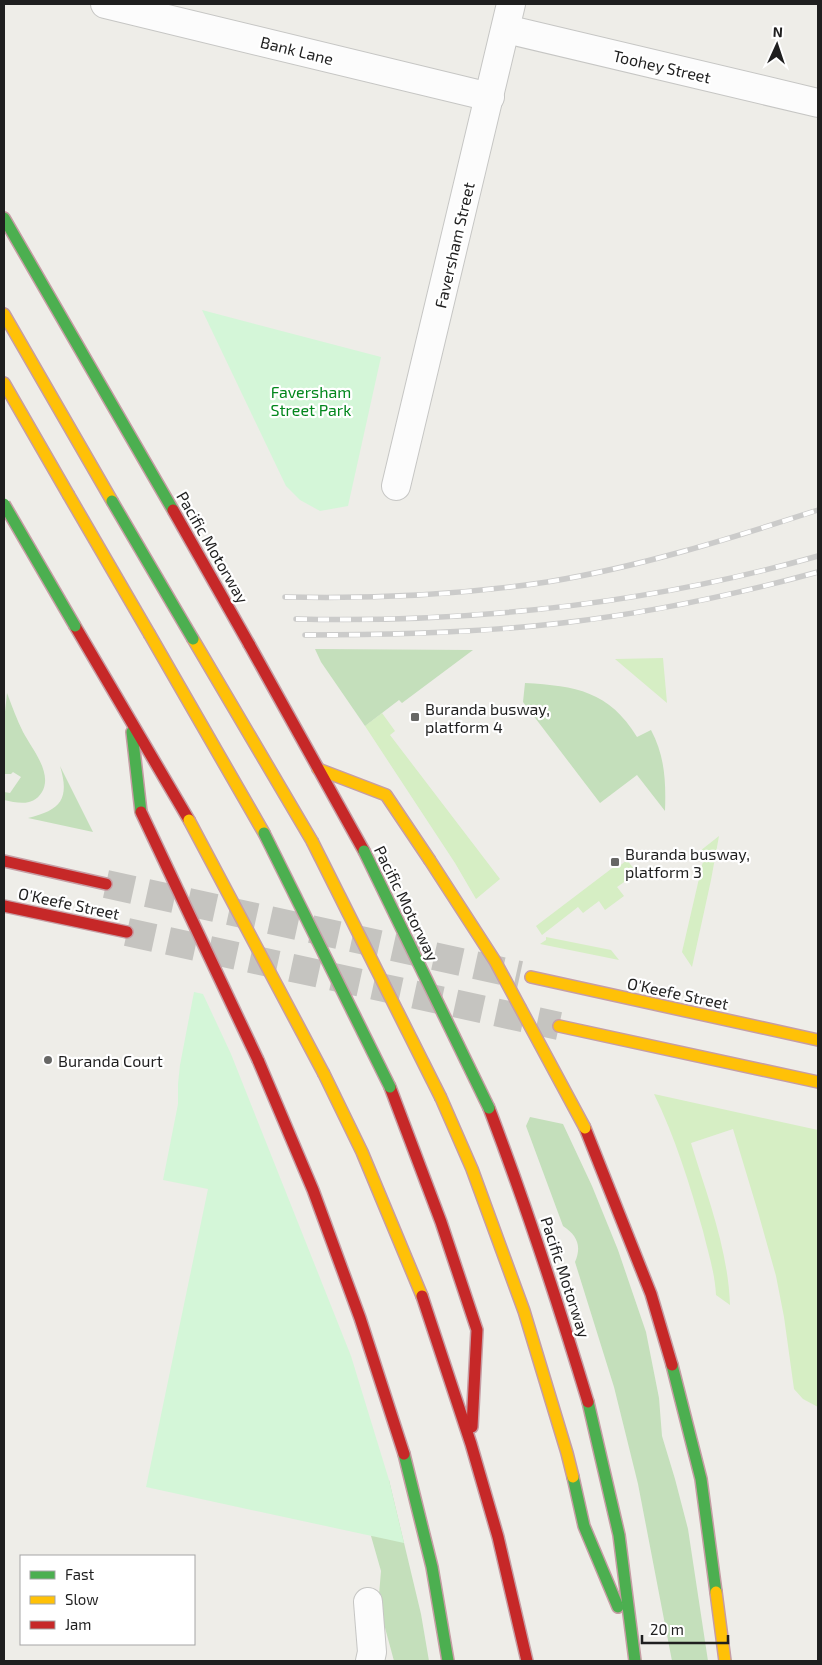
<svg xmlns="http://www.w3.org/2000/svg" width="822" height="1665" font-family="'Exo 2',sans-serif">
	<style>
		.grass { fill: #d6eec4 }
		.forest { fill: #c4dfbb }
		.park { fill: #d4f6d8 }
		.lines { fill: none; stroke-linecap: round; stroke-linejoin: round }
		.highway-tunnel { stroke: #c5c4c0; stroke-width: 28; stroke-dasharray: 28 14; stroke-linecap: butt }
		.street-casing { stroke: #c6c6c4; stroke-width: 30 }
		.fast-casing { stroke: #c69da4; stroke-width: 14 }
		.slow-casing { stroke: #c69da4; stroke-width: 14 }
		.jam-casing { stroke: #c69da4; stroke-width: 14 }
		.street { stroke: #fcfcfc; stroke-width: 28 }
		.fast { stroke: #4caf50; stroke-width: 11 }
		.slow { stroke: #ffc107; stroke-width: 11 }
		.jam { stroke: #c62828; stroke-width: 11 }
		.rail-casing { stroke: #cbcbca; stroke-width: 5.5 }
		.rail { stroke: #fff; stroke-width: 4; stroke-dasharray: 11; stroke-linecap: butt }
		.fast-bridge-casing { stroke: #c69da4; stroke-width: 14; stroke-linecap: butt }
		.slow-bridge-casing { stroke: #c69da4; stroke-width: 14; stroke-linecap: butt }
		.jam-bridge-casing { stroke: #c69da4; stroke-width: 14; stroke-linecap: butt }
		.fast-bridge { stroke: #4caf50; stroke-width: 11 }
		.slow-bridge { stroke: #ffc107; stroke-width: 11 }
		.jam-bridge { stroke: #c62828; stroke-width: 11 }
		.poi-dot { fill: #676765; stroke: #fff; stroke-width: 2 }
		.labels { text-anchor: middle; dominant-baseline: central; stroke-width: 4.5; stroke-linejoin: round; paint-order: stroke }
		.street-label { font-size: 16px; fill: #1f1f1f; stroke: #fff }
		.park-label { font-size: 16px; fill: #03871d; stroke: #fff }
		.poi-label { font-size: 16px; fill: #1f1f1f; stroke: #fff; text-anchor: start }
	</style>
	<rect width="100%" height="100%" fill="#eeede8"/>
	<g class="grass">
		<polygon points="663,658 667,703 615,659"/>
		<polygon points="382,713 395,731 390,735 500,879 476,899 455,863 365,726"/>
		<polygon points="719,836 711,880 692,967 682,952 704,857 700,851"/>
		<polygon points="627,860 637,873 617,887 624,896 605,910 599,901 583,913 578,907 542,935 536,926 615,866 617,868"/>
		<polygon points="546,937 611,950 619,960 540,944 546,940"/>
		<path d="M654 1094 818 1130V1407L803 1399 794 1389 784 1317 776 1276 758 1212 733 1129 691 1143C707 1196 728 1248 730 1305L716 1295C715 1273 708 1252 703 1231 690 1185 675 1137 654 1094Z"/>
	</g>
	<g class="forest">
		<polygon points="315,649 473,650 402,703 399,700 365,726 321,662"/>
		<path d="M525 683C576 686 609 691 637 737L651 730C665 756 666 782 665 811L637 775 600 803 523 702Z"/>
		<path d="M7 693C12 706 17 720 23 732 32 749 53 773 42 792 33 807 18 803 4 800V792L10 793 21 777 13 772 11 774H4V721Z"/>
		<path d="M60 766 93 832 28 818C61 810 70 799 60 766Z"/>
		<path d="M530 1117 563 1124 592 1186 618 1250 646 1332 659 1398 662 1436 675 1479 688 1529 708 1661H672L638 1484 614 1387 575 1262C582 1246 577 1235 563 1226L526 1126Z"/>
		<polygon points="389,1480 421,1614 429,1661 394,1661 381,1613 379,1595 381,1571 371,1536"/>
	</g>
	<g class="park">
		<polygon points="202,310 381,357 348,506 320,511 300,500 286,486"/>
		<polygon points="194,992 203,994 231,1054 351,1356 389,1480 404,1543 146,1487 208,1189 163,1180 178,1104 178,1084 180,1065"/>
	</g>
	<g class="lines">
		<g class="highway-tunnel">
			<polyline points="106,884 520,975"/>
			<polyline points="127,932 559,1026"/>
		</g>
		<g class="street-casing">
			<g id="street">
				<polyline points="105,4 490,97"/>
				<polyline points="506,29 818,103"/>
				<polyline points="396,486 511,4"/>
				<polyline points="368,1602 372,1652 370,1661"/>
			</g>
		</g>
		<g class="fast-casing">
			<g id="fast">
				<polyline points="4,218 173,510"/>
				<polyline points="132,732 141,812"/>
				<polyline points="672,1365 701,1479 716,1592"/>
				<polyline points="588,1402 619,1535 635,1661"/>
				<polyline points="404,1454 432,1567 448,1661"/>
				<polyline points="573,1477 584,1526 618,1607"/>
			</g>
		</g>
		<g class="slow-casing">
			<g id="slow">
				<polyline points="4,314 112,501"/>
				<polyline points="4,383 68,494"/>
				<polyline points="150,635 264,833"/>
				<polyline points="193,639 312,841"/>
				<polyline points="318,769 386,795 429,859"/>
				<polyline points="531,977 818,1040"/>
				<polyline points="559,1026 818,1082"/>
				<polyline points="324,1074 362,1152 422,1296"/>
				<polyline points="441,1098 472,1169 524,1311 567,1453 573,1477"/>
				<polyline points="716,1592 725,1661"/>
			</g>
		</g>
		<g class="jam-casing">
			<g id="jam">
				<polyline points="75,626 189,820"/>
				<polyline points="249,644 364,851"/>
				<polyline points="4,861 106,884"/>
				<polyline points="4,906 127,932"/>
				<polyline points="258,1060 313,1190 360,1318 404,1454"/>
				<polyline points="390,1087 441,1222 477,1330 472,1427"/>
				<path d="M489 1108C526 1205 558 1303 588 1402"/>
				<polyline points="585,1128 651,1294 672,1365"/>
				<polyline points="422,1296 471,1444 498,1537 527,1661"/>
			</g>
		</g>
		<use href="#street" class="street"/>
		<use href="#fast" class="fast"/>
		<use href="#slow" class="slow"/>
		<use href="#jam" class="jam"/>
		<g class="rail-casing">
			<g id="rail">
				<path d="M285 597C373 599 460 595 547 582 639 567 729 539 818 510"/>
				<path d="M296 619C472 623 648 604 818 556"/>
				<path d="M305 635C391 635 477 633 562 623 649 613 734 595 818 572"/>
			</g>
		</g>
		<use href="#rail" class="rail"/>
		<g class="fast-bridge-casing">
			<g id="fast-bridge">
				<polyline points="112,501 193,639"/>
				<polyline points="4,504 75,626"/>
				<polyline points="264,833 390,1087"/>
				<polyline points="364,851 489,1108"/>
			</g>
		</g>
		<g class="slow-bridge-casing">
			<g id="slow-bridge">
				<polyline points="68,494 150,635"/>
				<polyline points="189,820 324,1074"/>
				<polyline points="312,841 441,1098"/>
				<polyline points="429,859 495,961 585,1128"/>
			</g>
		</g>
		<g class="jam-bridge-casing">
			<g id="jam-bridge">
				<polyline points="173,510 249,644"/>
				<polyline points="141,812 258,1060"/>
			</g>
		</g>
		<use href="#fast-bridge" class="fast-bridge"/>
		<use href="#slow-bridge" class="slow-bridge"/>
		<use href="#jam-bridge" class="jam-bridge"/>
	</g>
	<g class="poi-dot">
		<rect x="410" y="712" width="10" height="10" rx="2.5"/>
		<rect x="610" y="857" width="10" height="10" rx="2.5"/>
		<circle cx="48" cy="1060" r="5"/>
	</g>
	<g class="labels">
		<g class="street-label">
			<text transform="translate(297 50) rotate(14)">Bank Lane</text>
			<text transform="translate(662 66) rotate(13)">Toohey Street</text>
			<text transform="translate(454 245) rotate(-77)">Faversham Street</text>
			<text transform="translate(213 547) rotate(60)">Pacific Motorway</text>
			<text transform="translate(69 903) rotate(12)">O'Keefe Street</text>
			<text transform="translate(407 903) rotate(64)">Pacific Motorway</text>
			<text transform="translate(678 993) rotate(12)">O'Keefe Street</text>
			<text transform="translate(566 1277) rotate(72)">Pacific Motorway</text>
		</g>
		<g class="park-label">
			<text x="311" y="391">Faversham<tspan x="311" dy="18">Street Park</tspan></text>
		</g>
		<g class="poi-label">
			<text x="425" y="708">Buranda busway,<tspan x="425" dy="18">platform 4</tspan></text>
			<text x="625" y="853">Buranda busway,<tspan x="625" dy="18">platform 3</tspan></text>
			<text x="58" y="1060">Buranda Court</text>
		</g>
	</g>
	<rect width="822" height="1665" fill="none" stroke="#1f1f1f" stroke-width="10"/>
	<rect x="20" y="1555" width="175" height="90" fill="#ffffff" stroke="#a5a5a5"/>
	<rect x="30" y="1571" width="25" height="8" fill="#4caf50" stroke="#a5a5a5"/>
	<text x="65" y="1580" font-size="15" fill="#1f1f1f">Fast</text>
	<rect x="30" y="1596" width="25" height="8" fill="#ffc107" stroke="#a5a5a5"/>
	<text x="65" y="1605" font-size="15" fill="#1f1f1f">Slow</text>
	<rect x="30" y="1621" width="25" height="8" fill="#c62828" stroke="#a5a5a5"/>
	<text x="65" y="1630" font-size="15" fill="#1f1f1f">Jam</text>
	<g transform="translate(777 45) rotate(3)" stroke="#ffffff" stroke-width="4" paint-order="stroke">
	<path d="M0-4L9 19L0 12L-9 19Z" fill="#1f1f1f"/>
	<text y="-8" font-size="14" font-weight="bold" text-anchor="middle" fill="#1f1f1f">N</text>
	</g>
	<path d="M642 1635v8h86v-8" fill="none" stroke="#1f1f1f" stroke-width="2.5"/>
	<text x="650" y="1635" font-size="15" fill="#1f1f1f" stroke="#ffffff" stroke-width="4" paint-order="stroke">20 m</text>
</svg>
